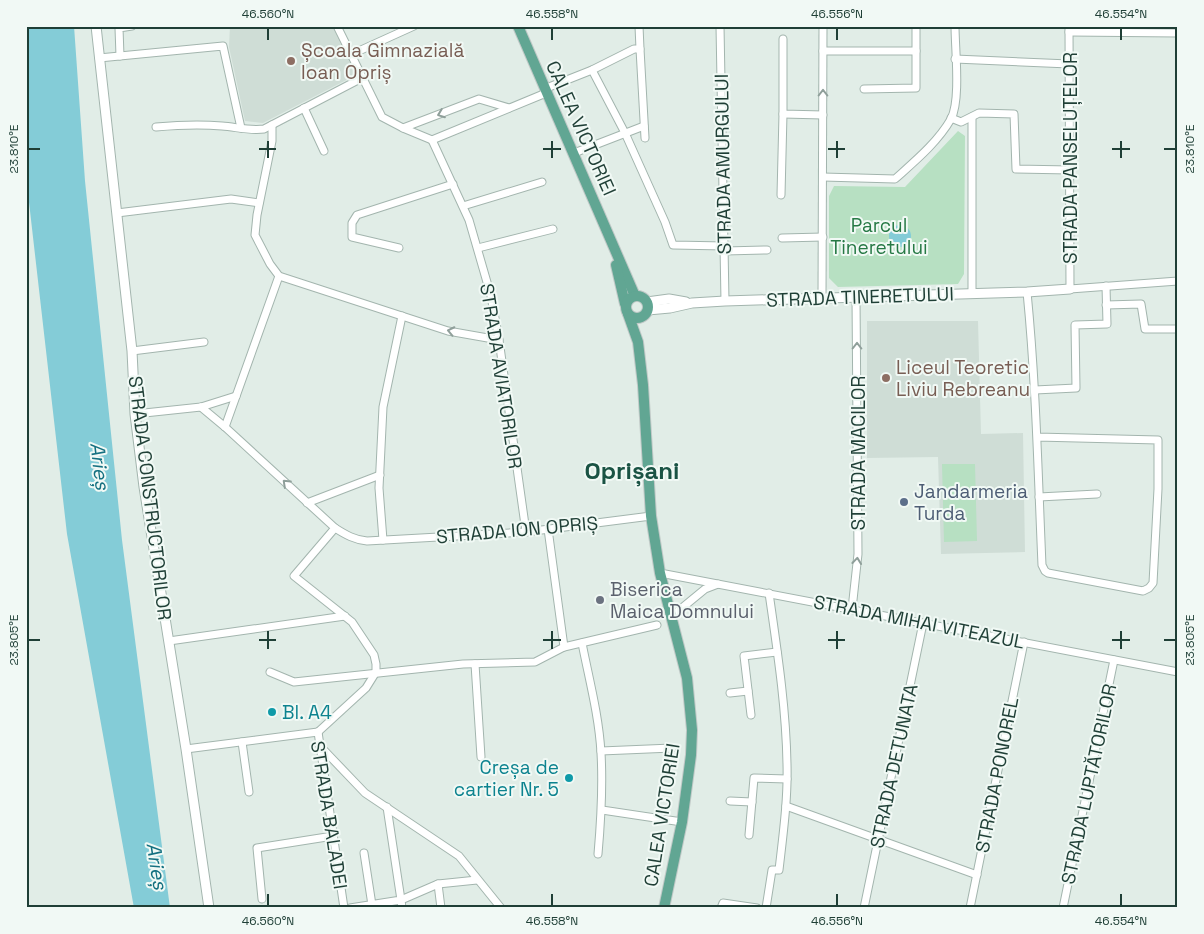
<svg xmlns="http://www.w3.org/2000/svg" width="1204" height="934" font-family="'Space Grotesk',sans-serif">
	<style>
		.built { fill: #cfddd6 }
		.green { fill: #b7e0c2 }
		.water { fill: #84ccd7 }
		.lines { fill: none; stroke-linecap: round; stroke-linejoin: round }
		.minor-casing { stroke: #a3b5ae; stroke-width: 9 }
		.tertiary-casing { stroke: #a3b5ae; stroke-width: 11 }
		.primary-casing { stroke: #c0c9c7; stroke-width: 12 }
		.minor { stroke: #fff; stroke-width: 7 }
		.tertiary { stroke: #fff; stroke-width: 9 }
		.primary { stroke: #61a693; stroke-width: 10 }
		.oneway { stroke: #8f9f9a }
		.ticks { fill: none; stroke: #1f3f36; stroke-width: 2 }
		.education-dot { fill: #8d6e63; stroke: #f1f9f5; stroke-width: 2 }
		.service-dot { fill: #5c6f8a; stroke: #f1f9f5; stroke-width: 2 }
		.worship-dot { fill: #6b7280; stroke: #f1f9f5; stroke-width: 2 }
		.culture-dot { fill: #0f9aa8; stroke: #f1f9f5; stroke-width: 2 }
		.labels { text-anchor: middle; dominant-baseline: central; stroke-width: 4; stroke-linejoin: round; paint-order: stroke }
		.education-label { font-size: 19px; fill: #785e54; stroke: #f1f9f5; text-anchor: start }
		.street-label { font-size: 19px; fill: #1f3f36; stroke: #f1f9f5 }
		.park-label { font-size: 19px; fill: #267945; stroke: #f1f9f5 }
		.service-label { font-size: 19px; fill: #4e5e75; stroke: #f1f9f5; text-anchor: start }
		.worship-label { font-size: 19px; fill: #5b616d; stroke: #f1f9f5; text-anchor: start }
		.culture-label { font-size: 19px; fill: #0d838f; stroke: #f1f9f5; text-anchor: start }
		.water-label { font-size: 20px; font-style: italic; fill: #147080; stroke: #f1f9f5 }
		.district-label { font-size: 24px; font-weight: bold; fill: #1a5344; stroke: #f1f9f5 }
		.neatline { fill: none; stroke: #1f3f36; stroke-width: 2 }
		.ticks-label { font-size: 12px; text-anchor: middle; fill: #1f3f36 }
	</style>
	<rect width="100%" height="100%" fill="#e1ede7"/>
	<g class="built">
		<polygon points="230,26 332,26 356,75 263,123 245,121 229,47"/>
		<polygon points="867,321 978,321 981,434 1023,433 1025,552 941,554 938,457 867,458"/>
	</g>
	<g class="green">
		<polygon points="958,131 965,136 964,274 958,284 838,287 829,278 829,196 834,186 905,187"/>
		<polygon points="942,464 975,464 977,541 944,542"/>
	</g>
	<g class="water">
		<polygon points="26,26 74,26 85,181 122,540 170,908 134,908 67,534 26,176"/>
		<circle cx="900" cy="236" r="11"/>
	</g>
	<g class="lines">
		<g class="minor-casing">
			<g id="minor">
				<polyline points="337,26 382,117 403,128 432,140 546,93"/>
				<polyline points="720,26 725,301"/>
				<polyline points="1069,26 1070,289 1178,281"/>
				<polyline points="1069,32 1178,33"/>
				<polyline points="783,39 783,114 823,115"/>
				<polyline points="640,49 645,138"/>
				<polyline points="823,51 916,51"/>
				<polyline points="350,55 414,26"/>
				<polyline points="120,56 119,28 132,26"/>
				<polyline points="99,58 223,46 241,128"/>
				<polyline points="955,59 1069,64"/>
				<polyline points="592,70 625,133 665,222 673,245 725,246"/>
				<polyline points="544,89 592,70 634,49 640,49 639,26"/>
				<polyline points="864,89 916,88 916,26"/>
				<polyline points="304,108 324,151"/>
				<polyline points="972,117 972,293"/>
				<polyline points="951,118 961,122 979,113 1014,114 1016,169 1070,170"/>
				<polyline points="272,125 272,141 257,215 255,235 270,264 279,276 448,331 499,340"/>
				<path d="M156 127C178 125 199 124 222 126 236 127 250 131 264 129L362 78"/>
				<polyline points="403,128 479,99 509,108"/>
				<polyline points="432,140 469,220 491,296 499,340 526,532"/>
				<polyline points="574,153 644,126"/>
				<path d="M823 177 895 179C915 161 937 143 951 119 961 100 955 49 955 26"/>
				<polyline points="781,195 783,114"/>
				<polyline points="463,206 542,182"/>
				<polyline points="117,213 231,199 259,203"/>
				<polyline points="782,238 823,237"/>
				<polyline points="399,248 352,237 352,223 357,215 453,184"/>
				<polyline points="478,248 553,229"/>
				<polyline points="725,251 767,250"/>
				<path d="M1027 292C1036 383 1038 474 1042 565L1045 571 1048 573 1143 591 1149 588 1153 583 1158 489V440L1037 437"/>
				<polyline points="822,298 823,26"/>
				<polyline points="1106,305 1141,304 1145,329 1178,329"/>
				<polyline points="132,351 204,342"/>
				<polyline points="1035,390 1076,388 1075,325 1107,324 1106,286"/>
				<path d="M201 407 225 427 335 528C346 535 355 540 367 541L526 532 651 516"/>
				<polyline points="135,414 201,407 236,396"/>
				<polyline points="225,427 279,276"/>
				<polyline points="1039,497 1097,494"/>
				<polyline points="307,503 380,475"/>
				<polyline points="548,529 564,647"/>
				<polyline points="383,540 379,488 383,407 402,316"/>
				<polyline points="660,573 1178,672"/>
				<polyline points="852,609 858,554 856,297"/>
				<polyline points="671,614 677,612 705,589 718,584"/>
				<polyline points="169,641 345,616"/>
				<path d="M582 643C589 679 599 716 601 753 603 787 601 820 598 854"/>
				<polyline points="475,664 481,757"/>
				<polyline points="270,672 294,682 463,664 535,662 564,647 657,625"/>
				<polyline points="730,693 748,691"/>
				<polyline points="751,715 744,656 777,652"/>
				<polyline points="318,732 366,688 376,672 376,664 374,655 352,622 294,576 335,528"/>
				<polyline points="318,732 344,908"/>
				<polyline points="242,742 249,792"/>
				<polyline points="320,746 365,793 459,856 501,908"/>
				<polyline points="186,749 318,732"/>
				<polyline points="601,751 672,748"/>
				<polyline points="730,801 752,802"/>
				<polyline points="786,806 977,875"/>
				<polyline points="602,810 682,822"/>
				<polyline points="749,835 754,778 787,779"/>
				<polyline points="364,853 372,905"/>
				<polyline points="438,884 441,908"/>
				<polyline points="262,899 257,848 333,836"/>
				<polyline points="350,908 401,900 387,807"/>
				<polyline points="402,908 401,900 438,884 477,880"/>
				<polyline points="721,908 723,903 757,908"/>
				<path d="M766 908 772 870H779C783 835 788 799 787 764 786 706 777 649 769 593"/>
				<polyline points="864,908 923,623"/>
				<polyline points="970,908 1024,642"/>
				<polyline points="1063,908 1114,660"/>
			</g>
		</g>
		<g class="tertiary-casing">
			<g id="tertiary">
				<polyline points="96,26 132,351 135,414 144,487 186,749 209,908"/>
				<polyline points="647,302 669,299 686,302"/>
				<polyline points="648,310 670,308 692,303 725,301 1027,292 1070,289"/>
			</g>
		</g>
		<g class="primary-casing">
			<g id="primary">
				<polyline points="518,26 635,296"/>
				<polyline points="616,265 625,304"/>
				<circle cx="637" cy="307" r="11"/>
				<polyline points="628,314 638,342 643,385 651,516 660,573 687,678 692,730 691,755 682,822 664,908"/>
			</g>
		</g>
		<use href="#minor" class="minor"/>
		<use href="#tertiary" class="tertiary"/>
		<use href="#primary" class="primary"/>
	</g>
	<defs><path id="oneway-chevron" d="M-2-3.5L2.5 0L-2 3.5" fill="none" stroke-width="1.6" stroke-linecap="round" stroke-linejoin="round" transform="scale(1.25)"/></defs>
	<g class="oneway">
		<use href="#oneway-chevron" transform="translate(823 93) rotate(-90)"/>
		<use href="#oneway-chevron" transform="translate(441 114) rotate(159)"/>
		<use href="#oneway-chevron" transform="translate(451 331) rotate(-168)"/>
		<use href="#oneway-chevron" transform="translate(857 346) rotate(-90)"/>
		<use href="#oneway-chevron" transform="translate(286 483) rotate(-137)"/>
		<use href="#oneway-chevron" transform="translate(857 561) rotate(-84)"/>
	</g>
	<path class="ticks" d="M268 28V40M552 28V40M837 28V40M1121 28V40M268 141V158M552 141V158M837 141V158M1121 141V158M28 149H40M259 149H276M543 149H561M828 149H845M1112 149H1130M1164 149H1176M268 631V649M552 631V649M837 631V649M1121 631V649M28 640H40M259 640H276M543 640H561M828 640H845M1112 640H1130M1164 640H1176M268 894V906M552 894V906M837 894V906M1121 894V906"/>
	<g class="education-dot">
		<circle cx="291" cy="61" r="5"/>
		<circle cx="886" cy="378" r="5"/>
	</g>
	<circle class="service-dot" cx="904" cy="502" r="5"/>
	<circle class="worship-dot" cx="600" cy="600" r="5"/>
	<g class="culture-dot">
		<circle cx="272" cy="712" r="5"/>
		<circle cx="569" cy="778" r="5"/>
	</g>
	<g class="labels">
		<g class="education-label">
			<text x="301" y="50">Școala Gimnazială<tspan x="301" dy="22">Ioan Opriș</tspan></text>
			<text x="896" y="367">Liceul Teoretic<tspan x="896" dy="22">Liviu Rebreanu</tspan></text>
		</g>
		<g class="street-label">
			<text transform="translate(581 128) rotate(66)">CALEA VICTORIEI</text>
			<text transform="translate(1070 158) rotate(-90)">STRADA PANSELUȚELOR</text>
			<text transform="translate(723 164) rotate(-91)">STRADA AMURGULUI</text>
			<text transform="translate(860 297) rotate(-2)">STRADA TINERETULUI</text>
			<text transform="translate(501 376) rotate(81)">STRADA AVIATORILOR</text>
			<text transform="translate(858 453) rotate(-90)">STRADA MACILOR</text>
			<text transform="translate(150 498) rotate(83)">STRADA CONSTRUCTORILOR</text>
			<text transform="translate(517 530) rotate(-5)">STRADA ION OPRIȘ</text>
			<text transform="translate(919 622) rotate(11)">STRADA MIHAI VITEAZUL</text>
			<text transform="translate(894 766) rotate(-78)">STRADA DETUNATA</text>
			<text transform="translate(997 775) rotate(-79)">STRADA PONOREL</text>
			<text transform="translate(1089 784) rotate(-78)">STRADA LUPTĂTORILOR</text>
			<text transform="translate(329 815) rotate(81)">STRADA BALADEI</text>
			<text transform="translate(662 815) rotate(-81)">CALEA VICTORIEI</text>
		</g>
		<g class="park-label">
			<text x="879" y="225">Parcul<tspan x="879" dy="22">Tineretului</tspan></text>
		</g>
		<g class="service-label">
			<text x="914" y="491">Jandarmeria<tspan x="914" dy="22">Turda</tspan></text>
		</g>
		<g class="worship-label">
			<text x="610" y="589">Biserica<tspan x="610" dy="22">Maica Domnului</tspan></text>
		</g>
		<g class="culture-label">
			<text x="282" y="712">Bl. A4</text>
			<text x="559" y="767" text-anchor="end">Creșa de<tspan x="559" dy="22">cartier Nr. 5</tspan></text>
		</g>
		<g class="water-label">
			<text transform="translate(100 466) rotate(83)">Arieș</text>
			<text transform="translate(157 866) rotate(81)">Arieș</text>
		</g>
		<g class="district-label">
			<text x="632" y="470">Oprișani</text>
		</g>
	</g>
	<rect width="1204" height="934" fill="none" stroke="#f1f9f5" stroke-width="55"/>
	<rect x="28" y="28" width="1148" height="878" class="neatline"/>
	<g class="ticks-label">
		<text x="268" y="18">46.560°N</text>
		<text x="552" y="18">46.558°N</text>
		<text x="837" y="18">46.556°N</text>
		<text x="1121" y="18">46.554°N</text>
		<text transform="translate(1190 149) rotate(-90)" y="4">23.810°E</text>
		<text transform="translate(14 149) rotate(-90)" y="4">23.810°E</text>
		<text transform="translate(1190 640) rotate(-90)" y="4">23.805°E</text>
		<text transform="translate(14 640) rotate(-90)" y="4">23.805°E</text>
		<text x="268" y="925">46.560°N</text>
		<text x="552" y="925">46.558°N</text>
		<text x="837" y="925">46.556°N</text>
		<text x="1121" y="925">46.554°N</text>
	</g>
</svg>
